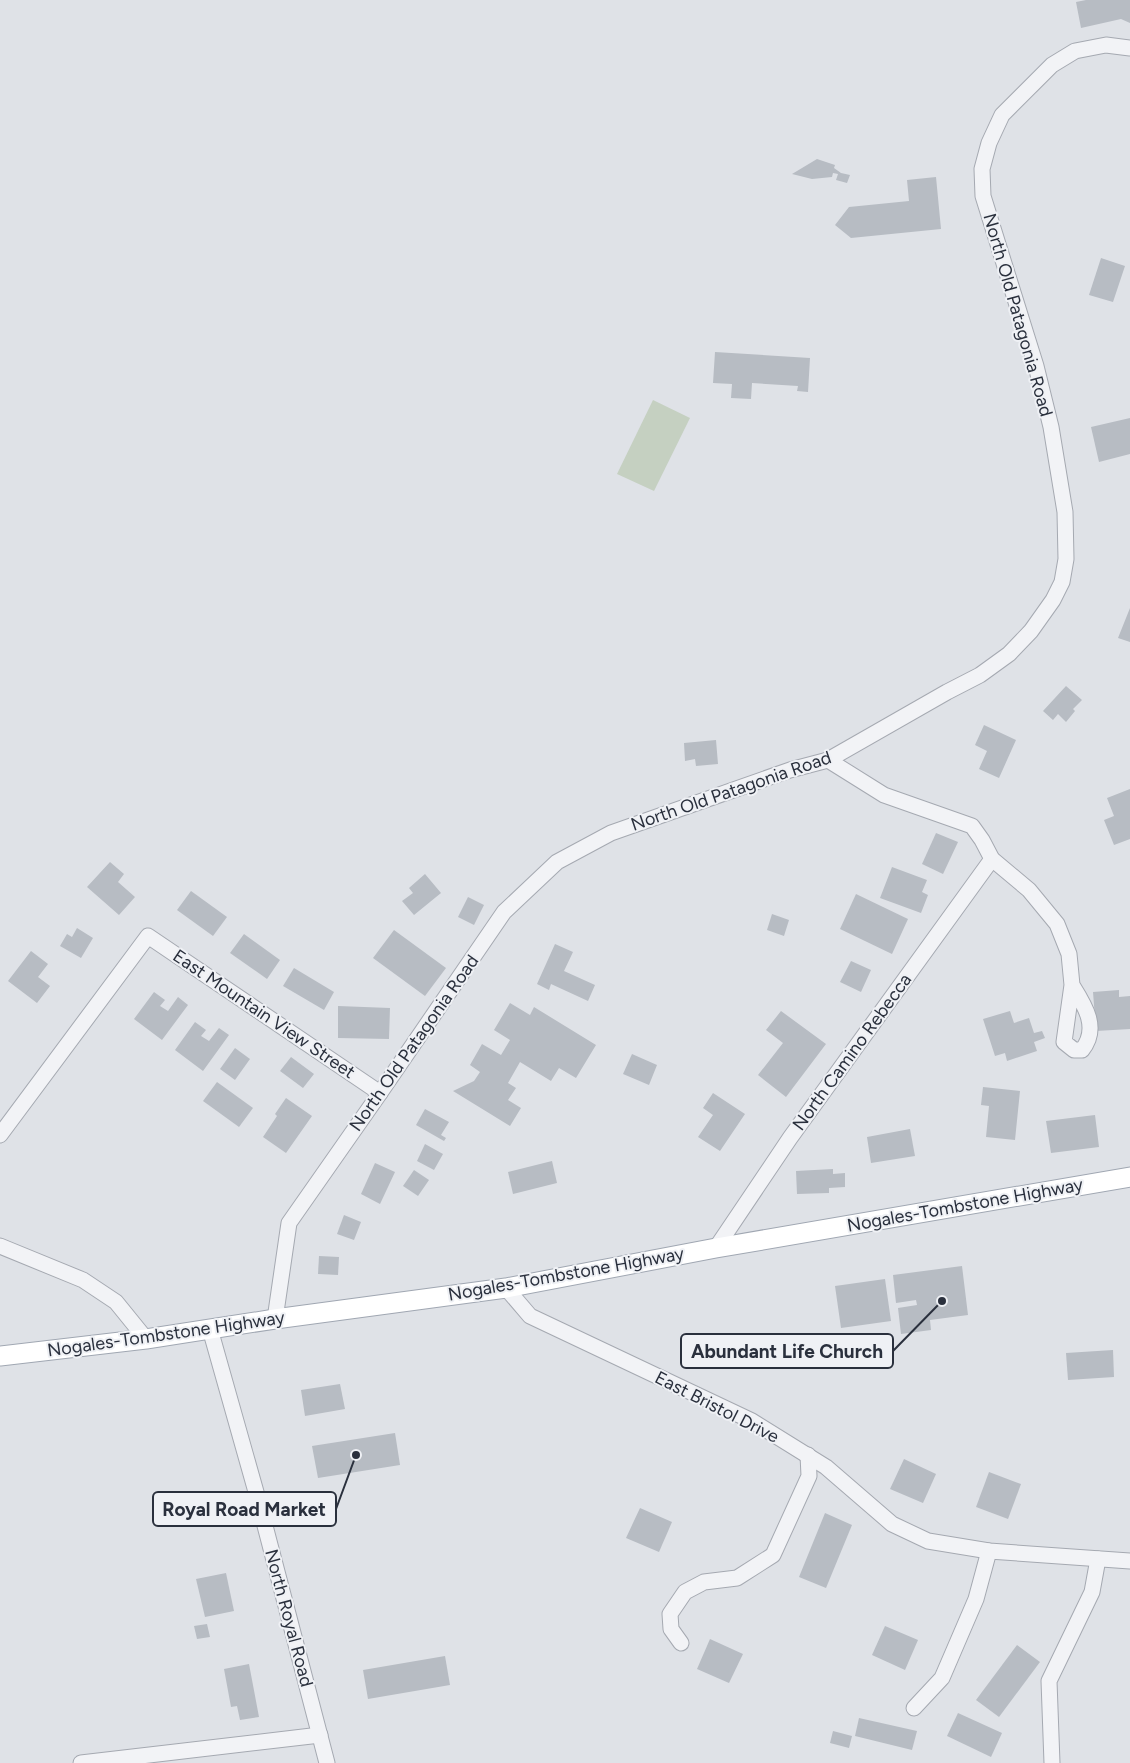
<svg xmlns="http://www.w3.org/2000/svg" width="1130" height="1763" font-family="Figtree,sans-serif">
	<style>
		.green { fill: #c5d0c1 }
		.building { fill: #b7bcc3 }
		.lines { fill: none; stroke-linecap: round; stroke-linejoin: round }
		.minor-casing { stroke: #a5a9b1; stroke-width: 17 }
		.major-casing { stroke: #a0a7b2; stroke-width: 21 }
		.minor { stroke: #f2f3f6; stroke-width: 15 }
		.major { stroke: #fff; stroke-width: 19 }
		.labels { text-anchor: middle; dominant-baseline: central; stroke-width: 4; stroke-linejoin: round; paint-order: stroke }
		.street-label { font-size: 18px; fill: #2a303d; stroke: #eff1f5 }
		.leader { fill: none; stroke: #2a303d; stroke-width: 2 }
		.callout-dot { fill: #2a303d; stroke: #eff1f5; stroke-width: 2 }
		.callout { fill: #eff1f5; stroke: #2a303d; stroke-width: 2 }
		.callout-label { font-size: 19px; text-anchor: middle; font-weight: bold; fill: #2a303d }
	</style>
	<rect width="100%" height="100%" fill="#dfe2e7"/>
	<polygon class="green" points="653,400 690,418 654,491 617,474"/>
	<g class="building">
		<polygon points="1086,0 1130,0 1130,23 1121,19 1081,28 1076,2"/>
		<polygon points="817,159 835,165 834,168 841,173 850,175 847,183 836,180 838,174 833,173 832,177 812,179 792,174"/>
		<polygon points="936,177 941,229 851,238 835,225 849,207 909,201 907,180"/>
		<polygon points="1101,258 1125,266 1113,302 1089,295"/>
		<polygon points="715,352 810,358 808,392 797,391 798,386 752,383 751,399 731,398 732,384 713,383"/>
		<polygon points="1130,418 1130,454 1099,462 1091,427"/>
		<polygon points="1130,608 1130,642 1118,638"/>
		<polygon points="1066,686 1082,700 1073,709 1075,711 1066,722 1058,714 1053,720 1043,711"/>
		<polygon points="984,725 1016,740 999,778 979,769 987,751 975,745"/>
		<polygon points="716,740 718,764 696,766 695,759 685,761 684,743"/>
		<polygon points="1130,789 1130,839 1114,845 1104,820 1114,816 1107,798"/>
		<polygon points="936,833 958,842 943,874 922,864"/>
		<polygon points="110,862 124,874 118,882 135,897 119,915 87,887"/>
		<polygon points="892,867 927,880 922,892 928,895 921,913 880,898"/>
		<polygon points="425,874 441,893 414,915 402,901 413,893 409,888"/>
		<polygon points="191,891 227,917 213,936 177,910"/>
		<polygon points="856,894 908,919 892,954 840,929"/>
		<polygon points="468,897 484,905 474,925 458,917"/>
		<polygon points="772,914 789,920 784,936 767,930"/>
		<polygon points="77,928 93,938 81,958 60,946 67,934 72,937"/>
		<polygon points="394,930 446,968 425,996 373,958"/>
		<polygon points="244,934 280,960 267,979 230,953"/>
		<polygon points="555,944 573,952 564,971 595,985 588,1001 551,984 549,990 537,984"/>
		<polygon points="31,951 48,964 38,977 50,986 37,1003 8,981"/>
		<polygon points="851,961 871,970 861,992 840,982"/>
		<polygon points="294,968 334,992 324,1010 283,986"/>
		<polygon points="1119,990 1119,997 1130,996 1130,1029 1096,1031 1093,992"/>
		<polygon points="154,992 165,1000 160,1006 168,1011 178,997 188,1005 162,1040 134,1019"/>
		<polygon points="510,1003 530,1015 534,1007 596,1045 576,1078 559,1068 551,1081 520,1062 508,1083 516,1088 508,1100 521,1108 510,1126 453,1091 474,1081 480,1072 470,1065 482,1044 501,1055 510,1040 494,1030"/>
		<polygon points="338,1006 390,1008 389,1039 338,1038"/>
		<polygon points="781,1011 826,1044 786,1097 758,1075 783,1043 766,1030"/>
		<polygon points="1010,1011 1014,1023 1029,1018 1034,1033 1042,1031 1045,1038 1034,1042 1037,1051 1007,1061 1005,1053 995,1056 983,1019"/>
		<polygon points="195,1022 206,1030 201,1036 209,1041 219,1028 229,1035 203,1071 175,1050"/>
		<polygon points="235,1048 250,1059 235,1080 220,1069"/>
		<polygon points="632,1054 657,1065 649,1085 623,1074"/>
		<polygon points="291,1057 314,1074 303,1088 280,1071"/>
		<polygon points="217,1082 253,1108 239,1127 203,1101"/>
		<polygon points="983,1087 1020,1091 1015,1140 986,1137 989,1106 981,1105"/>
		<polygon points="713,1093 745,1114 720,1151 698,1137 713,1115 703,1108"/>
		<polygon points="286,1098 312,1116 286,1153 263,1137 277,1116 275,1114"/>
		<polygon points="425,1109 449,1122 441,1135 446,1138 444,1141 416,1125"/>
		<polygon points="1095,1115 1099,1147 1051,1153 1046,1121"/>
		<polygon points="910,1129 915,1156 871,1163 867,1137"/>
		<polygon points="425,1144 443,1154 434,1170 417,1161"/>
		<polygon points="552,1161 557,1183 513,1194 508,1172"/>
		<polygon points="375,1163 395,1172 380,1204 361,1194"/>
		<polygon points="833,1169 833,1174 845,1173 845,1187 829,1188 829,1193 797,1194 796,1171"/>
		<polygon points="414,1170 429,1180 418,1196 403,1186"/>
		<polygon points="344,1215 361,1222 354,1240 337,1234"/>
		<polygon points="319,1256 339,1257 338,1275 318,1274"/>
		<polygon points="962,1266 968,1315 930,1320 931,1330 901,1334 898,1308 917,1305 916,1300 896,1303 893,1275"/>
		<polygon points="885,1279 891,1321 841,1328 835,1286"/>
		<polygon points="1113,1350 1114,1377 1068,1380 1066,1353"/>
		<polygon points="340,1384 345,1409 305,1416 301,1390"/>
		<polygon points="395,1433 400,1465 318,1478 312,1446"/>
		<polygon points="904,1459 936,1474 923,1503 890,1489"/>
		<polygon points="989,1472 1021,1484 1008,1519 976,1507"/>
		<polygon points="640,1508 672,1522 659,1552 626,1538"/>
		<polygon points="825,1513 852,1525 826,1588 799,1577"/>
		<polygon points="226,1573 234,1611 205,1617 196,1579"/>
		<polygon points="207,1624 210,1637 197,1639 194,1626"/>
		<polygon points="885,1626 918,1640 905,1670 872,1655"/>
		<polygon points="710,1639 743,1654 729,1683 697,1669"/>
		<polygon points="1017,1645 1040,1662 999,1717 976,1700"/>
		<polygon points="445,1656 450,1685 368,1699 363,1670"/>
		<polygon points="249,1664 259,1717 240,1720 237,1706 231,1707 224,1669"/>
		<polygon points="958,1713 1002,1733 991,1757 947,1736"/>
		<polygon points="859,1718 917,1731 912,1750 855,1736"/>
		<polygon points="833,1731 852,1736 849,1748 830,1743"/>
	</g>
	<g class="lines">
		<g class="minor-casing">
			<g id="minor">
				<path d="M828 760 884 795 972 826 982 840 992 859 1029 890 1057 924 1069 954 1072 985 1064 1042 1074 1050H1082C1100 1028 1084 1004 1072 985"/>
				<polyline points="0,1135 148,936 380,1093"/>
				<polyline points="0,1246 83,1280 116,1302 146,1339"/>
				<polyline points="716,1248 790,1138 992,859"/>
				<polyline points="506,1288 530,1316 752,1421 826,1467 892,1524 928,1541 989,1551 1130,1561"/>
				<polyline points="275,1319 289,1223 380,1093 504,912 557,862 611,833 790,770 828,760 947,692 980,675 1009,654 1031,631 1053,600 1062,582 1066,559 1065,512 1051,427 1036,366 983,196 982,169 989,143 1002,115 1052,65 1075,51 1106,45 1130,48"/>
				<polyline points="210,1329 258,1499 327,1763"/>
				<polyline points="681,1643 671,1629 670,1614 685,1592 704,1582 737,1578 773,1555 809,1476 808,1455"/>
				<polyline points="914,1708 942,1678 976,1599 989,1551"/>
				<polyline points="81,1763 320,1735"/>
				<polyline points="1052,1763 1049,1681 1092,1592 1098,1559"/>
			</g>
		</g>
		<g class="major-casing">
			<polyline id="major" points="0,1356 146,1339 275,1319 506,1288 716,1248 1130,1177"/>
		</g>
		<use href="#minor" class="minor"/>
		<use href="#major" class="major"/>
	</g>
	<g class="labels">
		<g class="street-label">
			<text transform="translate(1018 315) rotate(74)">North Old Patagonia Road</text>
			<text transform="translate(731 791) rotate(-19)">North Old Patagonia Road</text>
			<text transform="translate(264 1014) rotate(34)">East Mountain View Street</text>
			<text transform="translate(414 1043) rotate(-55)">North Old Patagonia Road</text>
			<text transform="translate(852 1052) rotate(-54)">North Camino Rebecca</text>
			<text transform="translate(965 1205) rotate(-10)">Nogales-Tombstone Highway</text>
			<text transform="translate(566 1274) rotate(-10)">Nogales-Tombstone Highway</text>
			<text transform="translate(166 1334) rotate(-8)">Nogales-Tombstone Highway</text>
			<text transform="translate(717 1407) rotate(27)">East Bristol Drive</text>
			<text transform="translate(289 1618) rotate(75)">North Royal Road</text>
		</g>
	</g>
	<path class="leader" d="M942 1301L893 1351M356 1455L336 1509"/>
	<g class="callout-dot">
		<circle cx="942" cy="1301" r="5"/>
		<circle cx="356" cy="1455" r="5"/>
	</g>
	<g class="callout">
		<rect x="681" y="1334" width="212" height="34" rx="5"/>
		<rect x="153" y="1492" width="183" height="34" rx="5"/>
	</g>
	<g class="callout-label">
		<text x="787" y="1358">Abundant Life Church</text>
		<text x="244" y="1516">Royal Road Market</text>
	</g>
</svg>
